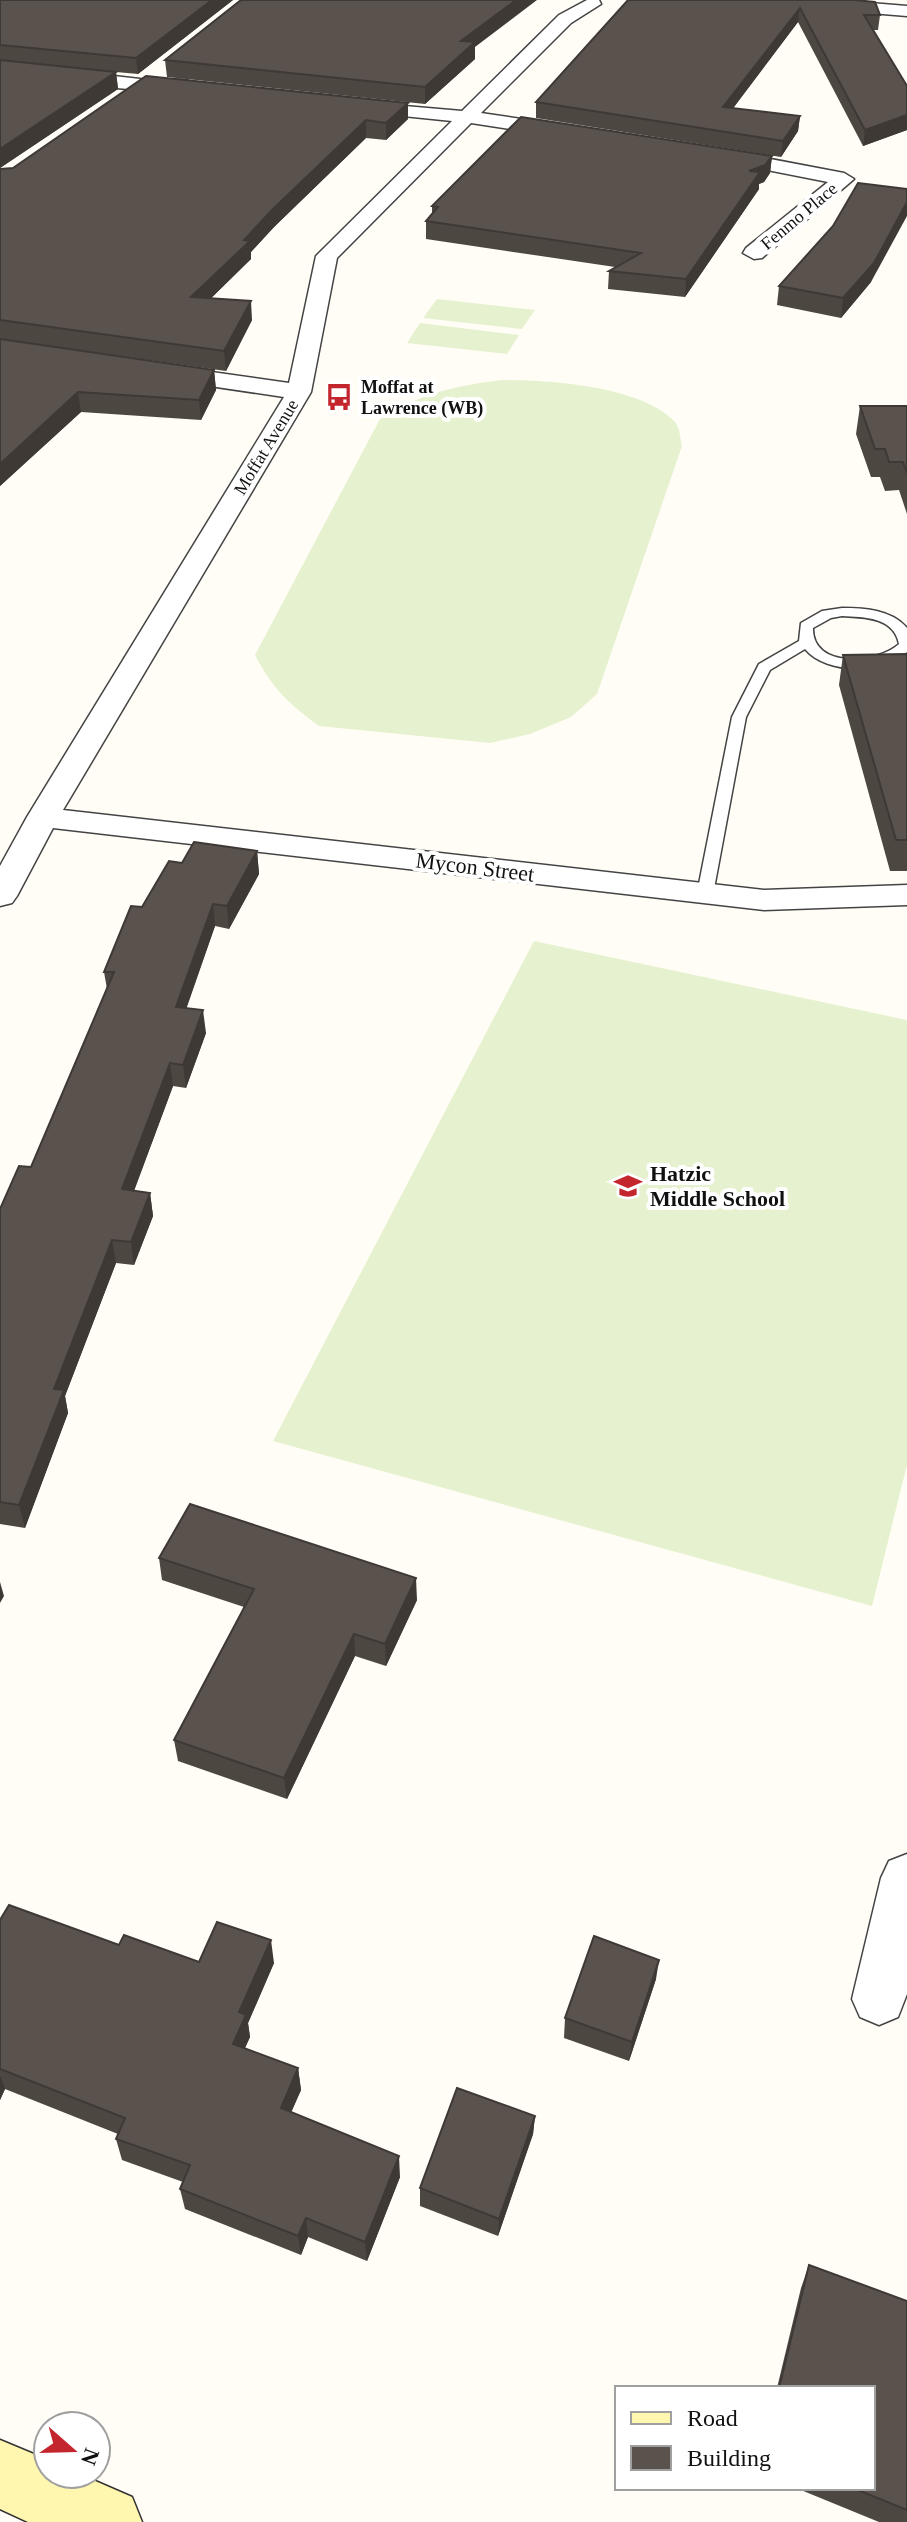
<svg xmlns="http://www.w3.org/2000/svg" width="907" height="2522" font-family="'Times New Roman',serif">
	<style>
		.pitch { fill: #e6f2cf }
		.lines { fill: none; stroke-linecap: round; stroke-linejoin: round }
		.service-casing { stroke: #444; stroke-width: 3 }
		.minor-casing { stroke: #444; stroke-width: 3 }
		.secondary-casing { stroke: #333; stroke-width: 3 }
		.service { fill: #fff; fill-rule: evenodd }
		.minor { fill: #fff; fill-rule: evenodd }
		.secondary { fill: #fff6b0; fill-rule: evenodd }
		.wall { fill: #4d4742 }
		.shaded-wall { fill: #3f3936 }
		.building { fill: #5a524d; stroke: #3f3936; stroke-width: 2 }
		.labels { text-anchor: middle; dominant-baseline: central; stroke-width: 8; stroke-linejoin: round; paint-order: stroke }
		.far-street-label { font-size: 18px; fill: #111; stroke: #fff }
		.far-poi-label { font-size: 18px; font-weight: bold; fill: #111; stroke: #fff; text-anchor: start }
		.street-label { font-size: 22px; fill: #111; stroke: #fff }
		.poi-label { font-size: 22px; font-weight: bold; fill: #111; stroke: #fff; text-anchor: start }
	</style>
	<rect width="100%" height="100%" fill="#fffdf5"/>
	<g class="pitch">
		<polygon points="437,299 535,310 522,329 423,318"/>
		<polygon points="420,323 519,335 507,354 407,343"/>
		<path d="M503 380C549 380 642 386 675 422 680 428 680 438 682 446L597 694 571 717 530 734 490 743 319 726C289 704 272 688 255 655L380 419C418 394 458 385 503 380Z"/>
		<polygon points="534,941 907,1020 907,1465 872,1606 273,1441"/>
	</g>
	<g class="lines">
		<g class="service-casing">
			<path id="service" d="M842 608C865 608 892 610 907 628V652C884 674 827 675 805 649L770 670 746 717 713 894 711 898H699L697 894 732 717 759 664 799 641 801 623 822 611ZM842 616C864 617 894 617 899 644 877 664 812 669 813 628L831 618Z"/>
		</g>
		<g class="minor-casing">
			<g id="minor">
				<polygon points="587,0 599,0 601,4 571,23 481,113 568,126 575,128 578,132 575,136 568,138 471,123 337,258 311,392 63,810 764,890 907,885 907,905 764,910 53,828 17,896 12,903 0,906 0,866 27,817 284,397 162,379 154,377 150,372 154,367 162,365 289,383 316,256 452,121 354,111 347,109 345,105 347,101 462,111 559,15"/>
				<polygon points="764,0 834,0 907,6 907,16 772,5"/>
				<path d="M0 63 140 79 187 80 196 86C181 101 30 77 0 73Z"/>
				<polygon points="718,149 844,173 854,179 762,258 754,259 743,253 746,248 828,182 711,159 708,155 711,151"/>
				<polygon points="907,1854 907,1994 898,2017 879,2025 860,2017 852,1999 881,1878 889,1861"/>
			</g>
		</g>
		<g class="secondary-casing">
			<polygon id="secondary" points="0,2440 48,2460 48,2474 79,2474 132,2497 142,2522 28,2522 0,2509"/>
		</g>
		<use href="#service" class="service"/>
		<use href="#minor" class="minor"/>
		<use href="#secondary" class="secondary"/>
	</g>
	<g class="wall">
		<polygon points="0,0 233,0 138,74 72,68 116,72 118,89 0,168"/>
		<polygon points="628,0 855,0 880,15 878,30 873,30 907,86 907,130 863,146 798,22 733,108 800,116 798,131 781,157 536,118 536,102"/>
		<polygon points="475,47 475,59 425,104 167,77 165,60"/>
		<polygon points="146,76 408,119 386,140 366,138 274,227 251,252 251,259 211,298 252,320 226,371 0,339 0,169 13,168"/>
		<polygon points="772,156 770,173 764,182 759,184 759,189 685,297 608,289 609,271 615,267 426,239 426,221 432,214 432,206"/>
		<polygon points="871,282 841,318 777,305 779,286"/>
		<polygon points="0,339 214,370 216,390 201,420 81,412 0,486"/>
		<polygon points="860,406 907,406 907,514 899,490 885,491 880,477 871,477 856,434"/>
		<polygon points="907,654 907,871 890,871 839,685 843,655"/>
		<polygon points="257,851 259,874 229,929 215,926 186,1008 206,1033 186,1088 173,1086 134,1191 150,1193 153,1216 134,1265 116,1263 65,1396 68,1413 25,1528 0,1524 0,1209 31,1167 107,989 104,972 142,907 182,863"/>
		<polygon points="159,1558 417,1600 386,1666 355,1656 287,1799 178,1761 174,1740 244,1607 162,1580"/>
		<polygon points="0,1920 199,1962 274,1963 248,2023 250,2037 245,2048 298,2068 301,2090 291,2112 400,2177 367,2261 308,2237 301,2255 185,2209 180,2189 183,2182 122,2160 116,2139 118,2134 5,2089 0,2100"/>
		<polygon points="656,1979 629,2061 564,2038 565,2018"/>
		<polygon points="535,2116 533,2134 498,2236 420,2206 420,2188"/>
		<polygon points="809,2265 907,2301 907,2522 879,2522 796,2488 873,2488 873,2388 777,2388 801,2288"/>
	</g>
	<g class="shaded-wall">
		<polygon points="212,0 233,0 138,74 136,58"/>
		<polygon points="516,0 537,0 475,47 475,59 425,104 425,87 461,41"/>
		<polygon points="800,8 798,22 722,123 723,107"/>
		<polygon points="116,72 118,89 0,168 0,149"/>
		<polygon points="408,103 408,119 386,140 386,123"/>
		<polygon points="907,115 907,130 863,146 865,130"/>
		<polygon points="800,116 798,131 781,157 783,141"/>
		<polygon points="366,120 366,138 274,227 251,252 251,259 193,316 191,297 273,209"/>
		<polygon points="772,156 770,173 764,182 759,184 759,189 685,297 686,279 749,171"/>
		<polygon points="907,202 907,216 871,282 841,318 843,298"/>
		<polygon points="251,301 252,320 226,371 224,351"/>
		<polygon points="214,370 216,390 201,420 199,400"/>
		<polygon points="78,392 81,412 0,486 0,464"/>
		<polygon points="257,851 259,874 229,929 227,906"/>
		<polygon points="213,904 215,926 179,1030 176,1007"/>
		<polygon points="203,1010 206,1033 186,1088 183,1065"/>
		<polygon points="170,1063 173,1086 126,1212 122,1189"/>
		<polygon points="150,1193 153,1216 134,1265 131,1242"/>
		<polygon points="112,1240 116,1263 65,1396 68,1413 25,1528 19,1505 54,1389"/>
		<polygon points="416,1578 417,1600 386,1666 385,1644"/>
		<polygon points="0,1582 4,1596 0,1603"/>
		<polygon points="354,1634 355,1656 287,1799 284,1778"/>
		<polygon points="271,1940 274,1963 248,2023 250,2037 237,2065 233,2044 239,2012"/>
		<polygon points="659,1960 656,1979 629,2061 632,2042"/>
		<polygon points="298,2068 301,2090 284,2129 281,2108"/>
		<polygon points="0,2075 5,2089 0,2100"/>
		<polygon points="535,2116 533,2134 498,2236 499,2219"/>
		<polygon points="399,2156 400,2177 367,2261 365,2242"/>
		<polygon points="306,2218 308,2237 301,2255 298,2236"/>
	</g>
	<g class="building">
		<polygon points="0,0 212,0 136,58 0,45"/>
		<polygon points="241,0 516,0 461,41 475,42 425,87 165,60"/>
		<polygon points="628,0 855,0 875,2 880,15 864,15 907,86 907,115 865,130 800,8 723,107 800,116 783,141 536,102"/>
		<polygon points="0,60 116,72 0,149"/>
		<polygon points="146,76 408,103 386,123 366,120 273,209 244,240 250,241 191,297 251,301 224,351 0,320 0,169 13,168"/>
		<polygon points="521,117 772,156 765,165 749,171 760,172 686,279 609,271 641,253 426,221 438,207 432,206"/>
		<polygon points="858,183 907,189 907,202 874,263 843,298 779,286 833,226"/>
		<polygon points="0,339 214,370 199,400 78,392 0,464"/>
		<polygon points="860,406 907,406 907,473 903,462 889,462 885,449 875,449"/>
		<polygon points="907,654 907,840 896,840 843,655"/>
		<polygon points="194,842 257,851 227,906 213,904 176,1007 203,1010 183,1065 170,1063 122,1189 150,1193 131,1242 112,1240 54,1389 64,1390 19,1505 0,1502 0,1209 19,1166 31,1167 114,972 104,972 131,906 142,907 169,861 182,863"/>
		<polygon points="190,1504 416,1578 385,1644 354,1634 284,1778 174,1740 254,1589 159,1558"/>
		<polygon points="9,1905 119,1945 124,1935 199,1962 217,1922 271,1940 239,2012 246,2015 233,2044 298,2068 281,2108 399,2156 365,2242 306,2218 298,2236 180,2189 190,2165 116,2139 125,2118 0,2069 0,1920"/>
		<polygon points="594,1936 659,1960 632,2042 565,2018"/>
		<polygon points="457,2088 535,2116 499,2219 420,2188"/>
		<polygon points="809,2265 907,2301 907,2510 853,2488 873,2488 873,2388 779,2388"/>
	</g>
	<defs>
		<g id="bus-bare" transform="scale(2.16)"><path d="M-5-6H5V4H4V6H2V4H-2V6H-4V4H-5ZM-3.5-4V0h7V-4ZM-3.5 1.2v1.5H-2V1.2ZM2 1.2v1.5H3.5V1.2Z" fill="#c4262e" stroke="#fff" stroke-width="2.5" paint-order="stroke"/></g>
		<g id="school-bare" transform="scale(2.16)"><path d="M0-5L7-2L0 1L-7-2ZM-4 1L0 2.5L4 1V4Q0 6-4 4Z" fill="#c4262e" stroke="#fff" stroke-width="2.5" paint-order="stroke"/></g>
	</defs>
	<g fill-rule="evenodd">
		<use href="#bus-bare" x="339" y="397"/>
		<use href="#school-bare" x="628" y="1186"/>
	</g>
	<g class="labels">
		<g class="far-street-label">
			<text transform="translate(799 216) rotate(-40)">Fenmo Place</text>
			<text transform="translate(266 447) rotate(-59)">Moffat Avenue</text>
		</g>
		<g class="far-poi-label">
			<text x="361" y="387">Moffat at<tspan x="361" dy="21">Lawrence (WB)</tspan></text>
		</g>
		<g class="street-label">
			<text transform="translate(475 867) rotate(7)">Mycon Street</text>
		</g>
		<g class="poi-label">
			<text x="650" y="1173">Hatzic<tspan x="650" dy="25">Middle School</tspan></text>
		</g>
	</g>
	<rect x="615" y="2386" width="260" height="104" fill="#ffffff" stroke="#a0a0a0" stroke-width="2"/>
	<rect x="631" y="2412" width="40" height="12" fill="#fff6b0" stroke="#a0a0a0" stroke-width="2"/>
	<text x="687" y="2426" font-size="24" fill="#111111">Road</text>
	<rect x="631" y="2446" width="40" height="24" fill="#5a524d" stroke="#a0a0a0" stroke-width="2"/>
	<text x="687" y="2466" font-size="24" fill="#111111">Building</text>
	<g transform="translate(72 2450) rotate(110)"><circle r="38" fill="#ffffff" stroke="#a0a0a0" stroke-width="2"/>
	<path d="M0-6L14 30L0 20L-14 30Z" fill="#c4262e"/>
	<text y="-12" font-size="22" font-weight="bold" text-anchor="middle" fill="#111111">N</text>
	</g>
</svg>
